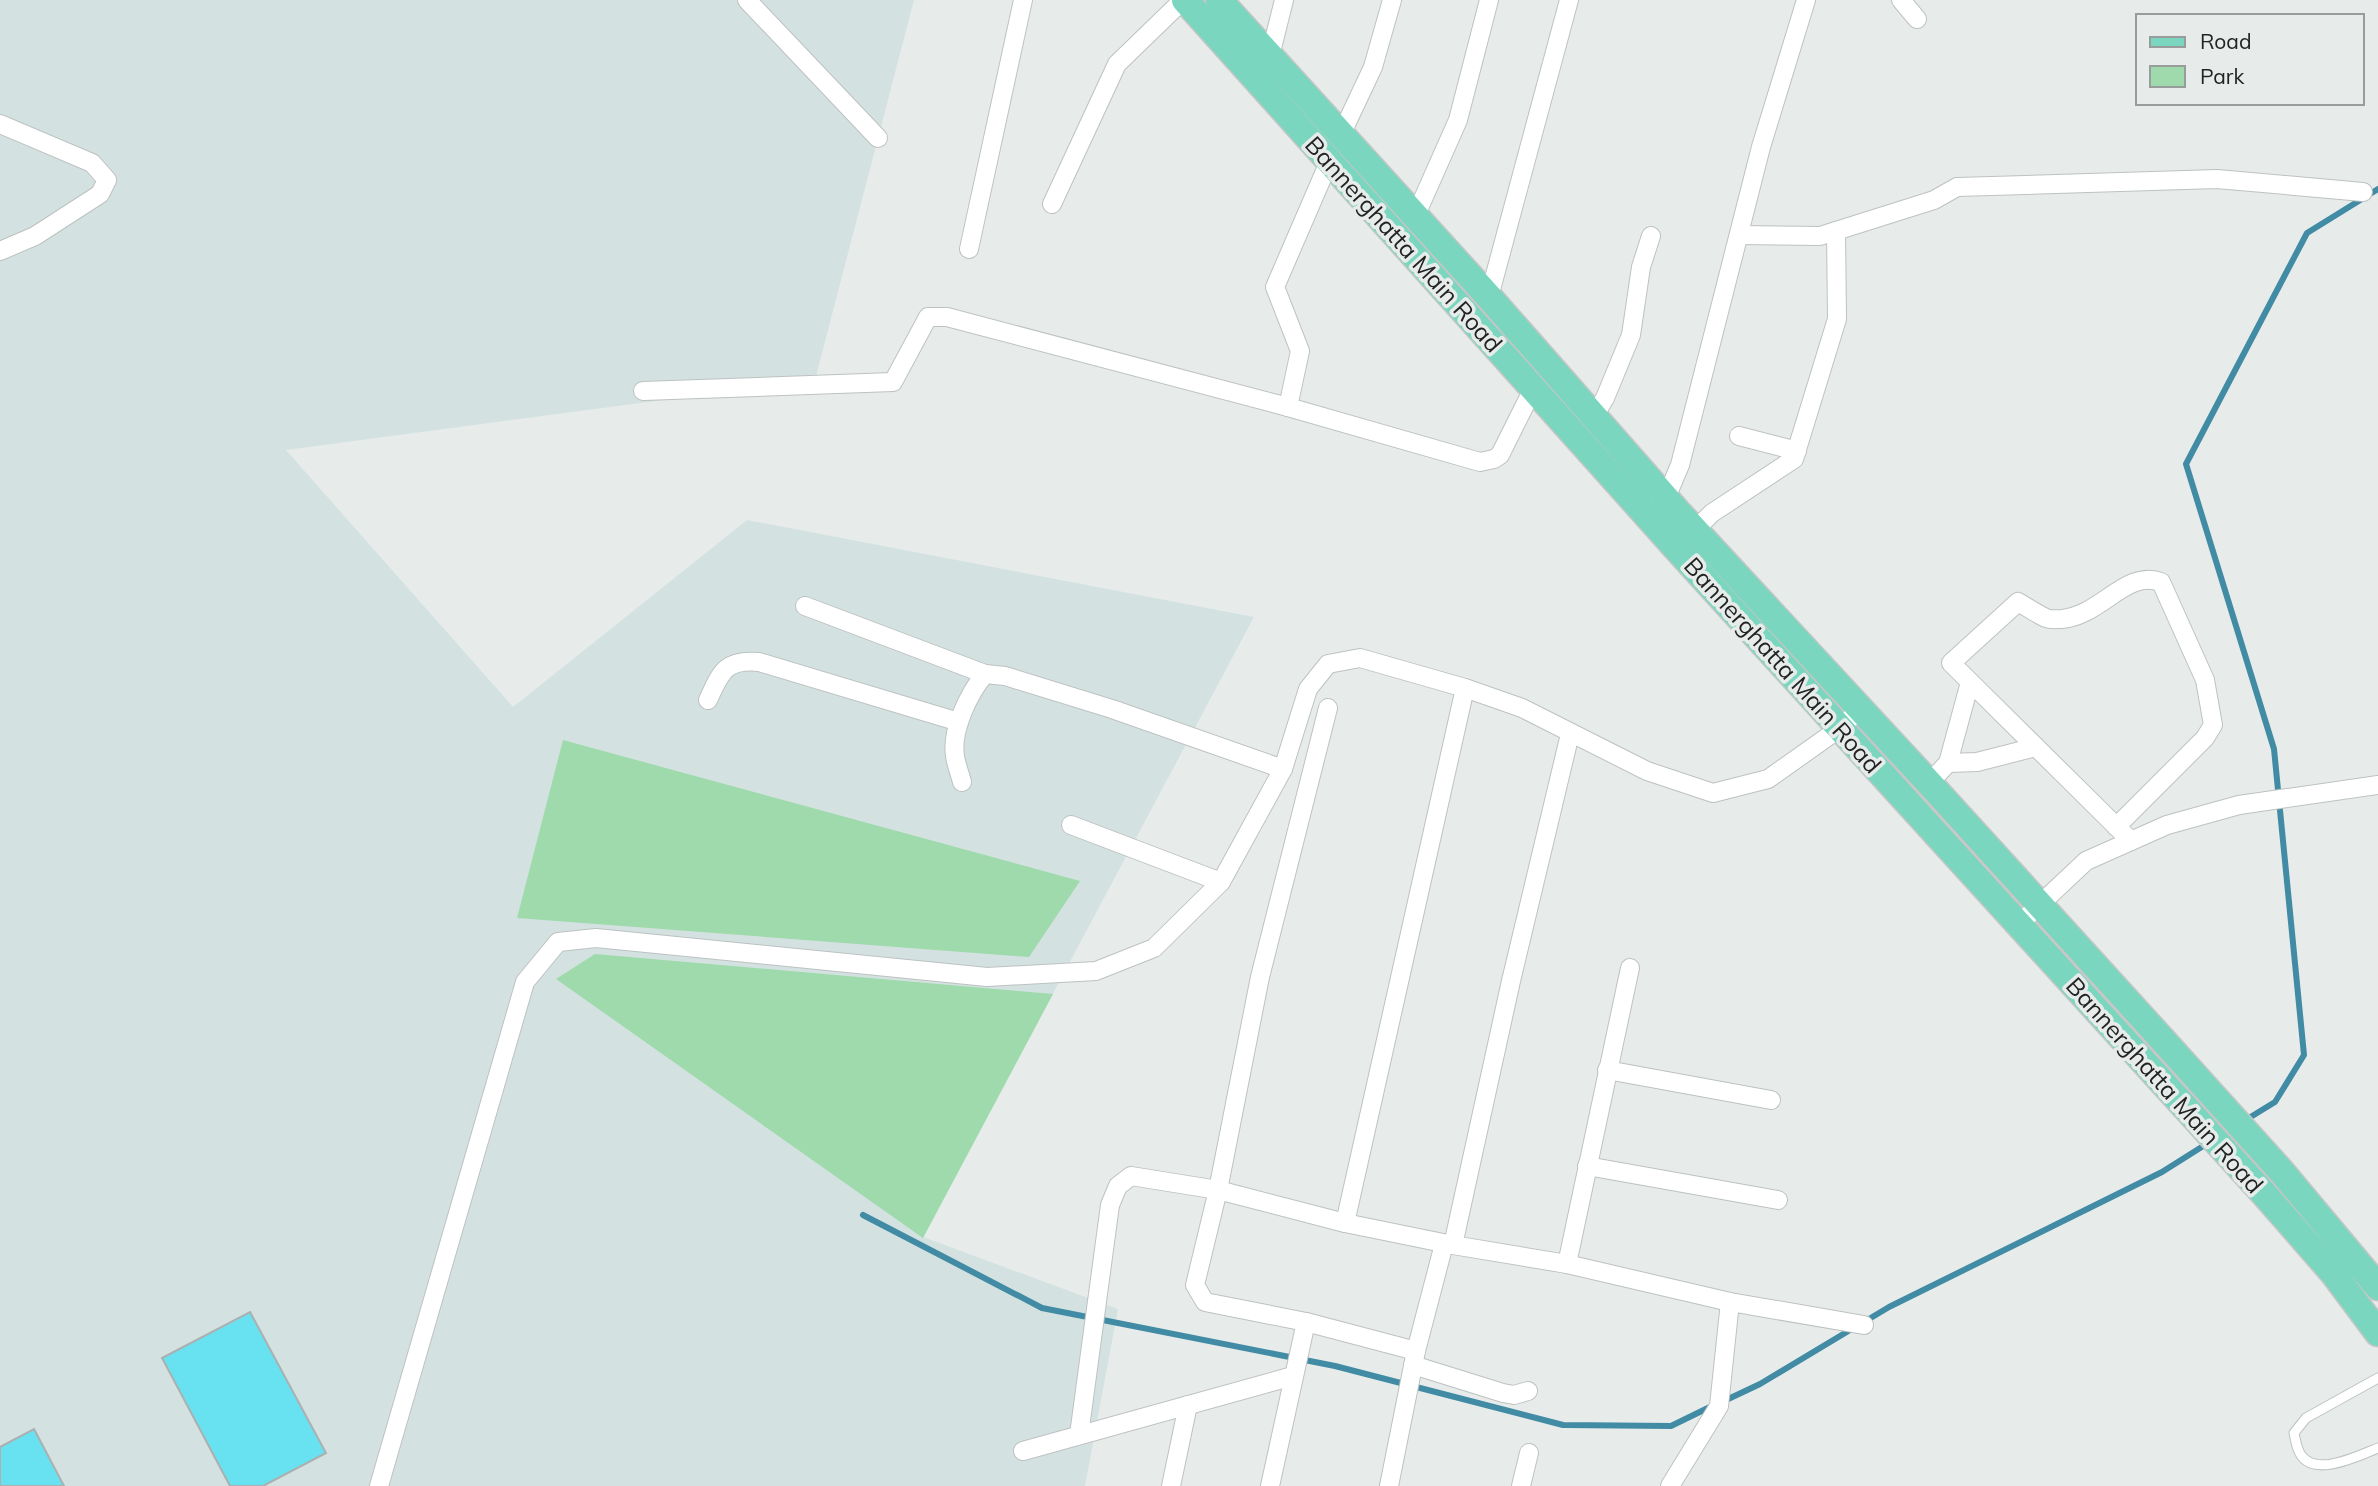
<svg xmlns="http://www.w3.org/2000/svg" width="2378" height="1486" font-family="Mulish,sans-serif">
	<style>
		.built { fill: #d3e2e0 }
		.green { fill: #9edaab }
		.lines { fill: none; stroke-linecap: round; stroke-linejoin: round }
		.stream { stroke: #428ba5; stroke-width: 6 }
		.building { fill: #68e1f0; stroke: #abb0b1; stroke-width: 2 }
		.lane-casing { stroke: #bdc2c1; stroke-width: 11 }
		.street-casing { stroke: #bdc2c1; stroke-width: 20 }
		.primary-casing { stroke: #c6c6c6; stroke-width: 29 }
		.lane { stroke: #fff; stroke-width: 9 }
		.street { stroke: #fff; stroke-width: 18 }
		.primary { stroke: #7ad6be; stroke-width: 26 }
		.labels { text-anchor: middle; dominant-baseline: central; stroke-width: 7; stroke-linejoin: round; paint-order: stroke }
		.street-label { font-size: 24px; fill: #222423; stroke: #e7eceb }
	</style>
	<rect width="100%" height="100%" fill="#e7eceb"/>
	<polygon class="built" points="0,0 914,0 815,380 286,450 513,707 747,520 1254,617 923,1237 1118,1309 1085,1486 0,1486"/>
	<g class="green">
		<polygon points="563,740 1080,881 1029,957 517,918"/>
		<polygon points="595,954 1053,994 923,1238 556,979"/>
	</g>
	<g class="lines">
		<g class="stream">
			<polyline points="2244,1121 2275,1102 2304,1055 2274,749 2186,464 2307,233 2378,189"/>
			<polyline points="863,1215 1042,1308 1335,1366 1563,1425 1671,1426 1714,1405"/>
			<polyline points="1864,1322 1889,1307 2162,1172 2208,1143"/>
			<polyline points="1724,1401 1760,1384 1855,1327"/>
		</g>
	</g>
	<g class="building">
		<polygon points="250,1312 326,1453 263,1486 230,1486 162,1358"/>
		<polygon points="34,1429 64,1486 0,1486 0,1447"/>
	</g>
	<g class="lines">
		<g class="lane-casing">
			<path id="lane" d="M2378 1378 2306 1418 2294 1433C2295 1438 2296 1444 2298 1449 2309 1481 2358 1456 2378 1448"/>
		</g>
		<g class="street-casing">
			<g id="street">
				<polyline points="747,0 878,138"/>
				<polyline points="1901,0 1917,19"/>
				<polyline points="1270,56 1284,0"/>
				<polyline points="0,124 92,163 107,180 100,194 35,236 0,251"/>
				<polyline points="1341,135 1373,67 1392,0"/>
				<polyline points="1052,204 1117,64 1183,0"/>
				<polyline points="1415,217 1458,120 1489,0"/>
				<polyline points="1739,235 1820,236 1934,200 1957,187 2217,179 2363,192"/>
				<polyline points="969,249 1023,0"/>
				<polyline points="1489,297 1569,0"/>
				<polyline points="643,391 893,382 928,317 947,317 1288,407 1480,462 1494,459 1500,455 1533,389"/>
				<polyline points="1288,407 1300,351 1275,287 1329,162"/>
				<polyline points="1594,416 1605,398 1631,335 1641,267 1651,236"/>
				<polyline points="1739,436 1797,451"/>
				<polyline points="1660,503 1666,498 1680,465 1761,147 1806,0"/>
				<polyline points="1695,530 1712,513 1794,459 1837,319 1836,231"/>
				<polyline points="805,606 985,674"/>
				<path d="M708 700C721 672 725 659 759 662L959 722"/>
				<polyline points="1328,708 1260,977 1218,1190 1195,1285 1205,1302 1306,1322 1416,1351 1444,1244"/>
				<polyline points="1948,763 1977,762 2036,747"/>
				<path d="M962 782C960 774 956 764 955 756 951 730 969 693 985 674L1005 676 1112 709 1283 769"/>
				<polyline points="1929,783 1948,763 1970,682"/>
				<polyline points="1071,825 1221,882"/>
				<path d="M2116 827 2205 738 2213 725 2205 680 2161 582C2126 569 2102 615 2062 619 2057 619 2051 620 2046 618 2037 614 2027 607 2018 602L1951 663 2131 841"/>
				<polyline points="2018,925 2086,861 2167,825 2239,805 2378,785"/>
				<polyline points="1607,1070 1771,1100"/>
				<polyline points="1587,1166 1778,1200"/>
				<polyline points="1345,1223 1465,688"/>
				<polyline points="1453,1245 1511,981 1570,734"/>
				<polyline points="1567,1264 1630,968"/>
				<polyline points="1730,1302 1864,1325"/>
				<polyline points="1413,1365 1503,1393 1514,1395 1528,1391"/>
				<polyline points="1079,1435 1110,1205 1118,1186 1131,1176 1218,1190 1345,1223 1453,1245 1567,1264 1730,1302 1719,1406 1670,1486"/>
				<polyline points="1023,1451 1293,1376"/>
				<polyline points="379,1486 525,982 558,942 596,938 987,977 1096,971 1154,948 1221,882 1283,769 1308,689 1328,664 1360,658 1465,688 1522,708 1647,771 1713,793 1768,779 1840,728 1860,709"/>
				<polyline points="1171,1486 1188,1405"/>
				<polyline points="1270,1486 1306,1322"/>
				<polyline points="1389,1486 1416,1351"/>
				<polyline points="1521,1486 1529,1453"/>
			</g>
		</g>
		<g class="primary-casing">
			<g id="primary">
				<polyline points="1185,0 1676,548 2265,1195 2334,1274 2378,1333"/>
				<polyline points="1219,0 1489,297 1678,512 1929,783 2161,1038 2282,1172 2378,1287"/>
			</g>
		</g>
		<use href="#lane" class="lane"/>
		<use href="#street" class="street"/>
		<use href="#primary" class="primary"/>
	</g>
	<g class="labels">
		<g class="street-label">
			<text transform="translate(1404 244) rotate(48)">Bannerghatta Main Road</text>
			<text transform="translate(1783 665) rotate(48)">Bannerghatta Main Road</text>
			<text transform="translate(2165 1085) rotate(48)">Bannerghatta Main Road</text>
		</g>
	</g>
	<rect x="2136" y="14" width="228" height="91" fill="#e7eceb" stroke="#989c9b" stroke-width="2"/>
	<rect x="2150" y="37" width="35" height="10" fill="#7ad6be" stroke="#989c9b" stroke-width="2"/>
	<text x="2200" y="49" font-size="21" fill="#222423">Road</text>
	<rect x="2150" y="66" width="35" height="21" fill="#9edaab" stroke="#989c9b" stroke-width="2"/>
	<text x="2200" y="84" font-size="21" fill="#222423">Park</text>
</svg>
